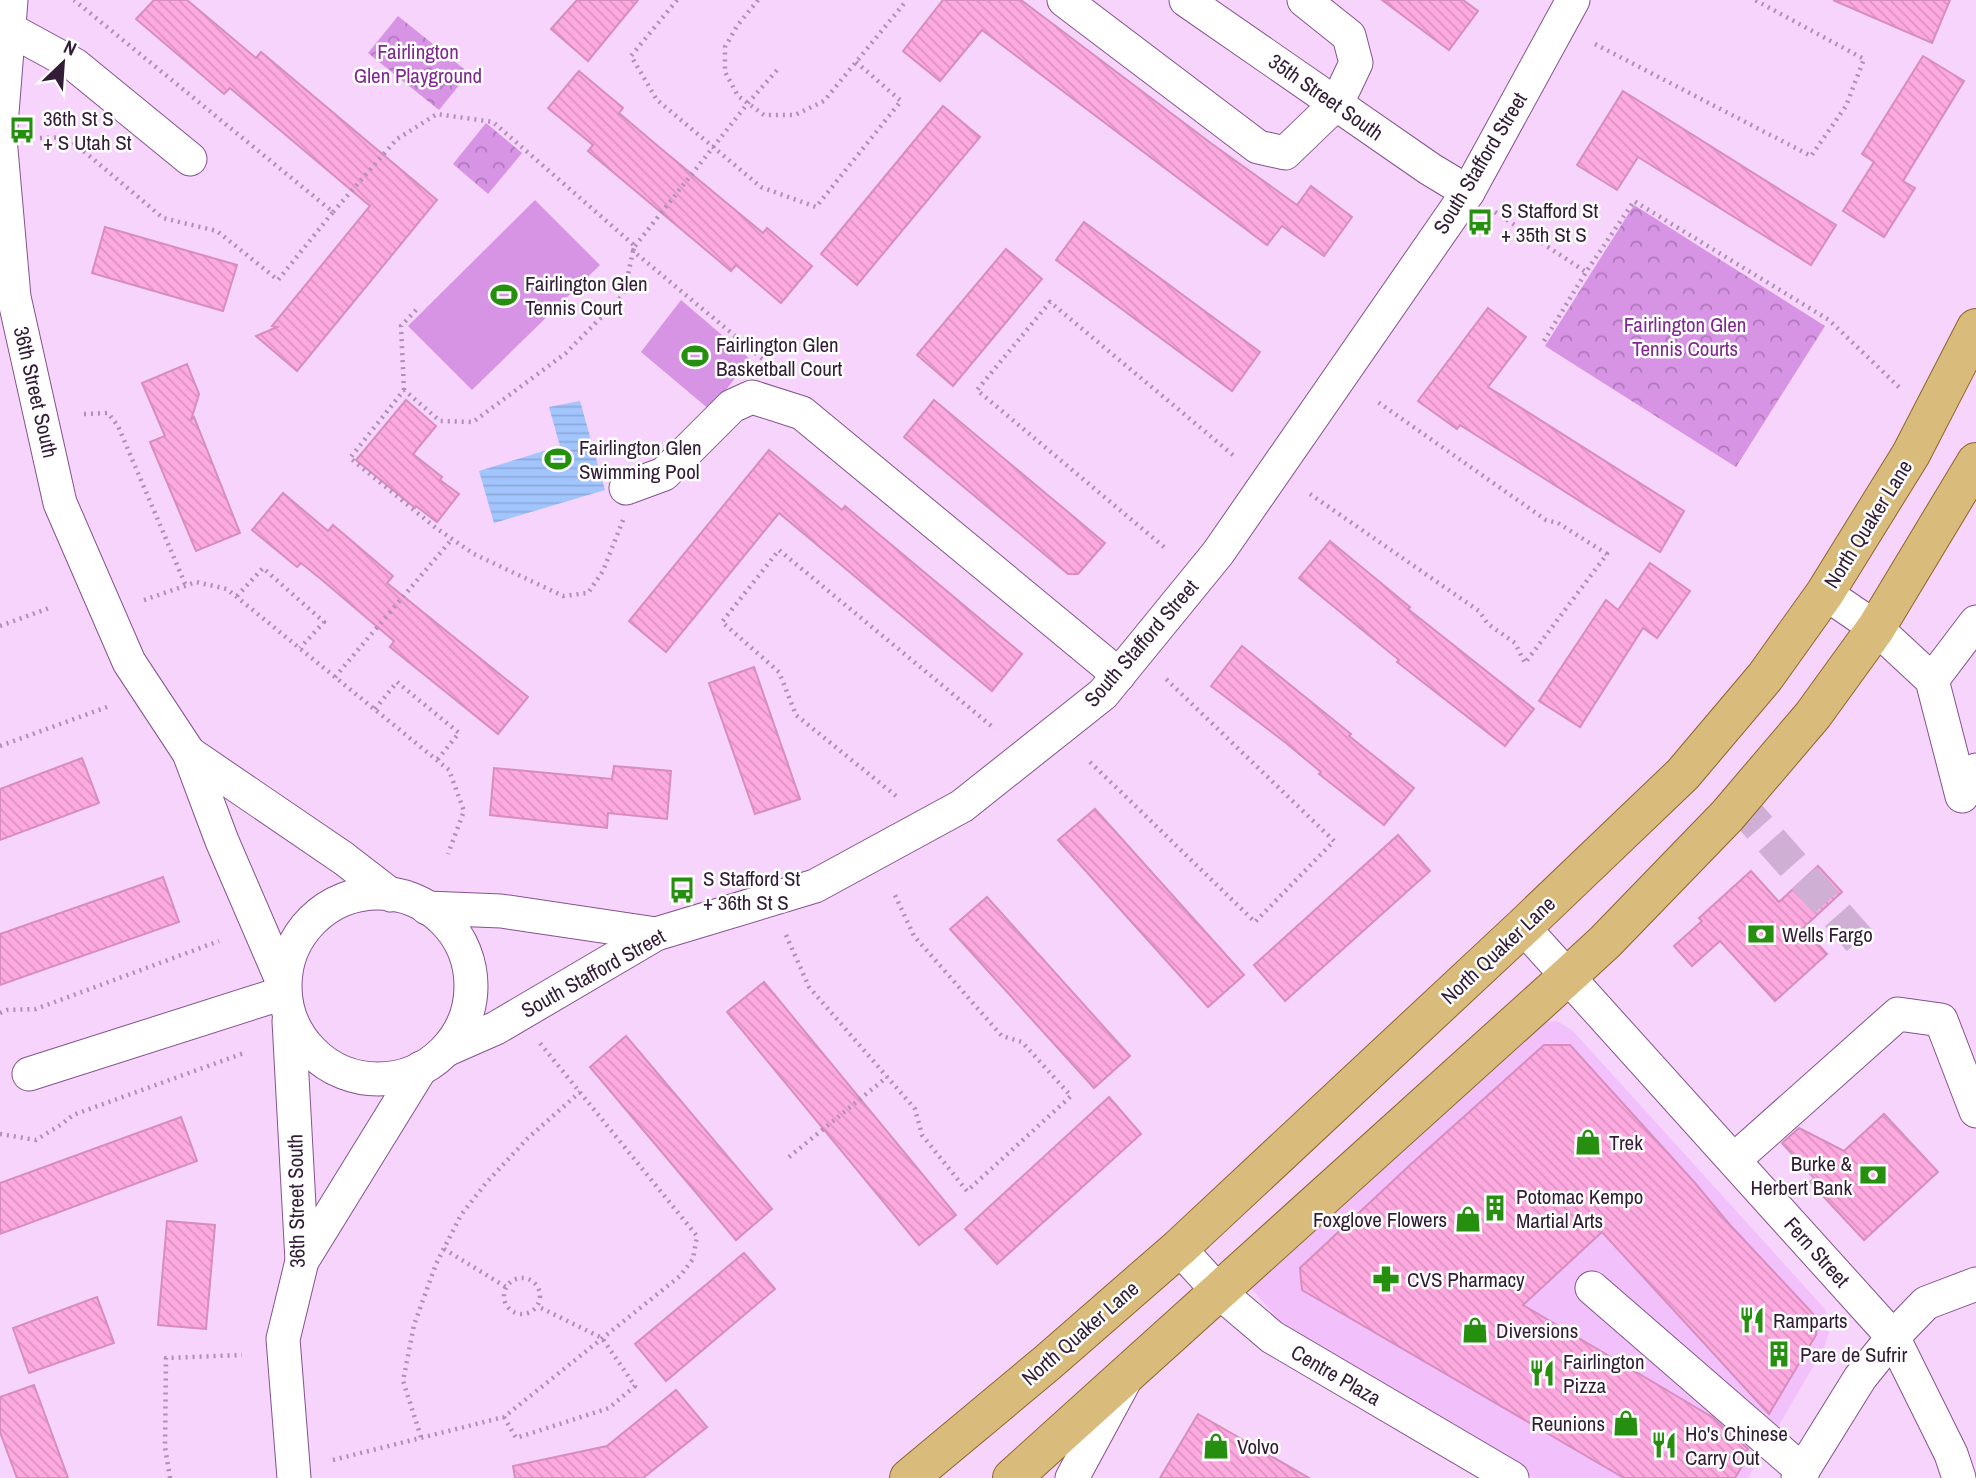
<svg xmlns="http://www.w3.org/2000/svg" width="1976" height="1478" font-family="'Archivo Narrow',sans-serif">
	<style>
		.built { fill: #f2c1fb }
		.grass { fill: #d793e4 }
		.forest { fill: url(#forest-crowns) }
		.water { fill: url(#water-rules) }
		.building { fill: url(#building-back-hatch); stroke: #d78dbd; stroke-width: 2 }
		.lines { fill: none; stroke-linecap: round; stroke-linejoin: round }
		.minor-tunnel { stroke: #cfafd4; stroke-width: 33; stroke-dasharray: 33 17; stroke-linecap: butt }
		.minor-casing { stroke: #85528f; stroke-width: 35 }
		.major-casing { stroke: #8e652a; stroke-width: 40 }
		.path { stroke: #ad90b2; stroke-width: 4.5; stroke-dasharray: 2 5; stroke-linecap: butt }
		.minor { stroke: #fff; stroke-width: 33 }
		.major { stroke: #d9bb7c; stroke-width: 38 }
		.labels { text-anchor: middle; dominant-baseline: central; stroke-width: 5; stroke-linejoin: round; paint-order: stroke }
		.park-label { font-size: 21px; fill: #822792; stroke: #fff }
		.street-label { font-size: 21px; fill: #321c36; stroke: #fff }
		.poi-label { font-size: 21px; fill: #321c36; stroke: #fff; text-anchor: start }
	</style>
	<defs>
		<pattern id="forest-crowns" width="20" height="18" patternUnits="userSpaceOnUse" patternTransform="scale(1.75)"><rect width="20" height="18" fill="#d793e4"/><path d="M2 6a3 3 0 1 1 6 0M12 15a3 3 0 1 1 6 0" fill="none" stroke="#af77ba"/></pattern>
		<pattern id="water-rules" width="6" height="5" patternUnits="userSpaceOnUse" patternTransform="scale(1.75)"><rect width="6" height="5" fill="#a3c5fe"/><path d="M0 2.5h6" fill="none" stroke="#8da9da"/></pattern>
		<pattern id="building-back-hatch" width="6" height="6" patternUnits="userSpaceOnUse" patternTransform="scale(1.75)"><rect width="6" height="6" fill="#feaae0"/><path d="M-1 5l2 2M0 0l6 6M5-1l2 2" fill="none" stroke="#da92c1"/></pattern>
	</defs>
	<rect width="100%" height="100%" fill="#f6d4fc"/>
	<polygon class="built" points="1557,1021 1573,1031 1825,1309 1829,1332 1824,1348 1748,1478 1534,1478 1293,1336 1251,1288 1545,1022"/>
	<g class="grass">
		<polygon points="535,200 600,265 472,390 408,326"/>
		<polygon points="681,300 750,359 710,410 641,352"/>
	</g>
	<g class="forest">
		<polygon points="398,16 469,73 439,110 368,53"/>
		<polygon points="486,123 522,153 488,194 453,164"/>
		<polygon points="1634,205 1825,326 1736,467 1545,346"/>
	</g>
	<polygon class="water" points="580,401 605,490 494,523 479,471 560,446 549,407"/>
	<g class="building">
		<polygon points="154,0 187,0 256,58 261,52 437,200 297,371 256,336 277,327 272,326 370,206 230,88 224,94 136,19"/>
		<polygon points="577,0 638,0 588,61 551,29"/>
		<polygon points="943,0 1021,0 1212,144 1297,205 1311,186 1352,217 1324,256 1282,226 1267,245 982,30 940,81 903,51"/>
		<polygon points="1382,0 1463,0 1478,11 1449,50"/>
		<polygon points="1833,0 1950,0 1932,43"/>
		<polygon points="1923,56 1964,81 1903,181 1915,188 1884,237 1843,211 1874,162 1862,154"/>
		<polygon points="579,71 623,108 619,113 659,147 763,233 767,228 812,266 781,303 736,265 731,271 588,151 593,145 548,108"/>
		<polygon points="1623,91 1836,225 1811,265 1638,157 1617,190 1577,165"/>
		<polygon points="943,106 980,137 857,285 821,254"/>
		<polygon points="1084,222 1260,352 1232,391 1056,260"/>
		<polygon points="105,227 237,265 223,311 92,273"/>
		<polygon points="1006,249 1042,279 953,386 917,355"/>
		<polygon points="1488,308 1526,337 1488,387 1684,511 1660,552 1460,425 1457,429 1418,401"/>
		<polygon points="187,364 199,394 191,420 194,417 240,533 196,551 150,442 165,436 142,383"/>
		<polygon points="406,400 436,426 413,454 442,477 440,480 459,494 437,522 416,506 415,508 356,460"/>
		<polygon points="934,400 1105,543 1078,574 1068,574 904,437"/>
		<polygon points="769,450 842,510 845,506 1022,654 992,691 779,513 666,652 629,621"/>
		<polygon points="283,493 328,531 333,525 393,576 387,583 528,697 498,734 390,647 394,641 322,580 301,563 297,567 252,530"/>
		<polygon points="1330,541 1410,607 1408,609 1534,709 1505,746 1397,662 1399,660 1299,578"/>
		<polygon points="1650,563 1690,591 1657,638 1643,628 1580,727 1539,701 1606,600 1618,610"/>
		<polygon points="1242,646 1351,734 1349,736 1414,788 1384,825 1319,774 1321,772 1286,743 1211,686"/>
		<polygon points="754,667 800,799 755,814 709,683"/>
		<polygon points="82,758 99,803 0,840 0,789"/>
		<polygon points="614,766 671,771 667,819 608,813 607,828 490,815 494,768 612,779"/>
		<polygon points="1095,809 1244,975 1208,1007 1058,840"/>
		<polygon points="1398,835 1430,871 1285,1001 1254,965"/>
		<polygon points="1818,866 1842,892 1803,928 1827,954 1775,1001 1720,941 1692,966 1674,946 1702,921 1699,918 1751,871 1779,902"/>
		<polygon points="163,877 179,922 0,985 0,934"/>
		<polygon points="987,897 1130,1056 1094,1088 950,929"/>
		<polygon points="764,982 956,1215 919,1245 727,1012"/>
		<polygon points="626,1036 772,1209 736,1240 590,1067"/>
		<polygon points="1544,1045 1570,1045 1695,1183 1730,1225 1818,1319 1816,1335 1769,1414 1602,1232 1523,1305 1712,1417 1748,1449 1745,1454 1748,1456 1735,1478 1624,1478 1302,1290 1300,1268 1410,1165"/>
		<polygon points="1109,1097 1141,1134 997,1264 965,1229"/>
		<polygon points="1884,1114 1938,1172 1864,1240 1810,1182 1814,1178 1782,1143 1799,1128 1844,1151"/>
		<polygon points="181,1117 197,1161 0,1234 0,1183"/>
		<polygon points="167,1221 215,1225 206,1329 158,1325"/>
		<polygon points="744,1253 775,1289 666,1381 635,1344"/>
		<polygon points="97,1297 114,1343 29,1373 13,1328"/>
		<polygon points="34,1385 52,1434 68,1478 17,1478 0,1432 0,1397"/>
		<polygon points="676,1390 707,1427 643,1478 515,1478 513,1466 607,1446"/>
		<polygon points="1198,1414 1309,1478 1160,1478"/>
	</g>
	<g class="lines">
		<polyline class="minor-tunnel" points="1738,803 1868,950"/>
		<g class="minor-casing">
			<g id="minor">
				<polyline points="11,0 0,138 14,297 60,503 129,662 189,753 222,841 284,985"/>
				<polyline points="1064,0 1258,147 1285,153 1337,103 1356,63 1349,36 1304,0"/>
				<polyline points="1186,0 1430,169 1468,192"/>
				<polyline points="9,29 75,65 190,159"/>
				<polyline points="626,488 664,474 732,406 752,397 802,413 1119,675"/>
				<polyline points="1825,593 1876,628 1932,680 1962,796 1976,770"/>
				<polyline points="1932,680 1976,622"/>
				<polyline points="189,753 343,858 391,895"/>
				<circle cx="378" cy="986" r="93"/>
				<polyline points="427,908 501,911 656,934"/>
				<polyline points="1523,927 1893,1337 1951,1454 1959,1478"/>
				<polyline points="289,1021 302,1261 283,1339 294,1478"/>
				<polyline points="446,1050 496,1028 656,934 815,886 962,806 1103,694 1218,553 1468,192 1573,0"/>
				<polyline points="29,1074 283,993"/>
				<polyline points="1734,1160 1898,1014 1941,1020 1976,1111"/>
				<polyline points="1179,1248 1219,1292 1272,1337 1512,1478"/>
				<polyline points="302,1261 421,1068"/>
				<polyline points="1592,1288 1803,1471"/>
				<polyline points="1072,1478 1124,1382"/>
				<polyline points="1798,1478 1860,1378 1893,1337 1926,1303 1976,1284"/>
			</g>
		</g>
		<g class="major-casing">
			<g id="major">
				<polyline points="909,1478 1047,1363 1179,1248 1523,927 1683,774 1765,677 1825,593 1911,454 1976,328"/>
				<polyline points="1012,1478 1568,976 1605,942 1727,816 1813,715 1876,628 1976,462"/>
			</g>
		</g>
		<g class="path">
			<polyline points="677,0 631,56 657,100 761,187 816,207 901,101 856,62"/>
			<polyline points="758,0 737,26 725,47 725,72 738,96 764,115 795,115 824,101 907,0"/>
			<polyline points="1595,44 1811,156 1846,106 1864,59 1755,0"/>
			<polyline points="40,138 67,137 163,218 217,231 278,280 333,212 74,0"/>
			<polyline points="333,212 397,139 437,114 493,122 635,246 633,251"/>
			<polyline points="1495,212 1586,272 1634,201 1829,320 1902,390"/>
			<polyline points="635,246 748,103 777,70"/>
			<polyline points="1544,341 1586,272"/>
			<polyline points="404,390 401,326 417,309"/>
			<polyline points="84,414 108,413 118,426 186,586"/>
			<polyline points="1310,494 1479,611 1488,624 1515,643 1525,663 1607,554 1558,523 1546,520 1375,400"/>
			<polyline points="623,520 603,571 588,593 563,596 474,554 436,528 350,458 404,390 440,421 473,422 566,353 624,294 633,251 771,366"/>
			<polyline points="1164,547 977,390 1050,302 1233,455"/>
			<polyline points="237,596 263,568 324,622 300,648"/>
			<polyline points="144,600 196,582 227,589 449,770 464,811 448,854"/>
			<polyline points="0,626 52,607"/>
			<polyline points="335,677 452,539"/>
			<polyline points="375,709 397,682 459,733 437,760"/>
			<polyline points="0,746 107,707"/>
			<polyline points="1090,762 1255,922 1334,841 1165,678"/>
			<polyline points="896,796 796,715 779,672 722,622 779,550 995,729"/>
			<polyline points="786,935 809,987 915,1109 922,1135 967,1191 1071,1096 1022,1042 1002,1036 914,936 894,893"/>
			<polyline points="0,1013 7,1010 36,1009 219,941"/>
			<polyline points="0,1134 36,1140 62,1124 73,1115 244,1053"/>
			<polyline points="789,1157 887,1077"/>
			<polyline points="444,1249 506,1287"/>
			<circle cx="522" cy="1296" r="18"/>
			<polyline points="504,1417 516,1438 609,1408 635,1386 602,1338 537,1306"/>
			<polyline points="421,1437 403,1381 414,1325 436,1264 461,1215 486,1183 528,1138 580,1092"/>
			<polyline points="333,1460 504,1417 680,1276 693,1259 697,1236 539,1042"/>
			<polyline points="170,1478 165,1447 166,1358 242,1355"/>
		</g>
		<use href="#minor" class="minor"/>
		<use href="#major" class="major"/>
	</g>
	<defs>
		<g id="bus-bare" transform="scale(2.1)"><path d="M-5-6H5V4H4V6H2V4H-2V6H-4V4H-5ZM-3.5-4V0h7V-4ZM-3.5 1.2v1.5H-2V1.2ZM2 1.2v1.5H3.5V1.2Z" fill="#268f0f" stroke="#fff" stroke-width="2.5" paint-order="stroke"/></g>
		<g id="stadium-bare" transform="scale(2.1)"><path d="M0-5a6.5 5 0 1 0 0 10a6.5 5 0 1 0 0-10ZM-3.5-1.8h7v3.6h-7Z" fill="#268f0f" stroke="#fff" stroke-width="2.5" paint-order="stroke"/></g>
		<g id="bank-bare" transform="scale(2.1)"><path d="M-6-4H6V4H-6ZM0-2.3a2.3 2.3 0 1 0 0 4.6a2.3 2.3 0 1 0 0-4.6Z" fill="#268f0f" stroke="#fff" stroke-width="2.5" paint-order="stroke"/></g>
		<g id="shop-bare" transform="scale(2.1)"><path d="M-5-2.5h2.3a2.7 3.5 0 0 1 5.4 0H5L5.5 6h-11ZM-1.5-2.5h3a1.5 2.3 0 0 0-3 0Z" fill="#268f0f" stroke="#fff" stroke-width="2.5" paint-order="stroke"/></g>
		<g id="building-bare" transform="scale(2.1)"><path d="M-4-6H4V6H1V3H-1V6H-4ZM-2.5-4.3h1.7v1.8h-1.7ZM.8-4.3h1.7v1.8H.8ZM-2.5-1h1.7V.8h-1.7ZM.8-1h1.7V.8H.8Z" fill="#268f0f" stroke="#fff" stroke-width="2.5" paint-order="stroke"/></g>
		<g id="pharmacy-bare" transform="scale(2.1)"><path d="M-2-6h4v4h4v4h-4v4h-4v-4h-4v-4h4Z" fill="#268f0f" stroke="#fff" stroke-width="2.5" paint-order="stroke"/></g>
		<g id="restaurant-bare" transform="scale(2.1)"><path d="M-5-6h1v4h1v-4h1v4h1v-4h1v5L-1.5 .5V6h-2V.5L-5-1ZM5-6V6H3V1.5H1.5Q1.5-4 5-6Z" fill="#268f0f" stroke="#fff" stroke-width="2.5" paint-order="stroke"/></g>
	</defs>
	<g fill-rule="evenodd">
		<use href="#bus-bare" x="22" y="130"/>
		<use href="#bus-bare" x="1480" y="222"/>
		<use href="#stadium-bare" x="504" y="295"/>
		<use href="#stadium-bare" x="695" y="356"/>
		<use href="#stadium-bare" x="558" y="459"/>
		<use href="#bus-bare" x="682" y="890"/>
		<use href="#bank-bare" x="1761" y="934"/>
		<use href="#shop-bare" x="1588" y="1142"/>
		<use href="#bank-bare" x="1873" y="1175"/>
		<use href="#building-bare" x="1495" y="1208"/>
		<use href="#shop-bare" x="1468" y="1219"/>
		<use href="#pharmacy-bare" x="1386" y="1279"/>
		<use href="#restaurant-bare" x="1752" y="1320"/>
		<use href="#shop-bare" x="1475" y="1330"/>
		<use href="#building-bare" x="1779" y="1354"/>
		<use href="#restaurant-bare" x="1542" y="1373"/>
		<use href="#shop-bare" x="1626" y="1423"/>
		<use href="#restaurant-bare" x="1664" y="1445"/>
		<use href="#shop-bare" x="1216" y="1446"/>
	</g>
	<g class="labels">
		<g class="park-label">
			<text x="418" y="51">Fairlington<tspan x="418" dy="24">Glen Playground</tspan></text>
			<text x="1685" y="324">Fairlington Glen<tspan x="1685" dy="24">Tennis Courts</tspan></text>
		</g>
		<g class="street-label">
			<text transform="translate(1326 97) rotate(35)">35th Street South</text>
			<text transform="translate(1480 163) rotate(-59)">South Stafford Street</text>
			<text transform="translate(36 392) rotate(77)">36th Street South</text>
			<text transform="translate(1868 524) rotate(-58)">North Quaker Lane</text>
			<text transform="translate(1141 643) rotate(-49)">South Stafford Street</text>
			<text transform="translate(1498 950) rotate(-43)">North Quaker Lane</text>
			<text transform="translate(593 973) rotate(-29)">South Stafford Street</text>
			<text transform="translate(296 1201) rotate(-91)">36th Street South</text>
			<text transform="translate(1817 1252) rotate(48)">Fern Street</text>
			<text transform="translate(1080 1333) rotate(-41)">North Quaker Lane</text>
			<text transform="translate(1336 1375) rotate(30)">Centre Plaza</text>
		</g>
		<g class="poi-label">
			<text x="43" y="118">36th St S<tspan x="43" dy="24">+ S Utah St</tspan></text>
			<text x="1501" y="210">S Stafford St<tspan x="1501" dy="24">+ 35th St S</tspan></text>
			<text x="525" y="283">Fairlington Glen<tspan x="525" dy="24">Tennis Court</tspan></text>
			<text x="716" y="344">Fairlington Glen<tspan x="716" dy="24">Basketball Court</tspan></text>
			<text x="579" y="447">Fairlington Glen<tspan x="579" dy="24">Swimming Pool</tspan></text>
			<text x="703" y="878">S Stafford St<tspan x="703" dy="24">+ 36th St S</tspan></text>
			<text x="1782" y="934">Wells Fargo</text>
			<text x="1609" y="1142">Trek</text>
			<text x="1852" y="1163" text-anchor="end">Burke &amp;<tspan x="1852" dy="24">Herbert Bank</tspan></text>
			<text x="1516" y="1196">Potomac Kempo<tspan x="1516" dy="24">Martial Arts</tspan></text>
			<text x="1447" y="1219" text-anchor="end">Foxglove Flowers</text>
			<text x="1407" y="1279">CVS Pharmacy</text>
			<text x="1773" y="1320">Ramparts</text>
			<text x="1496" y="1330">Diversions</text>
			<text x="1800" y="1354">Pare de Sufrir</text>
			<text x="1563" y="1361">Fairlington<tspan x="1563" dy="24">Pizza</tspan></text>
			<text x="1605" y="1423" text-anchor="end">Reunions</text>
			<text x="1685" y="1433">Ho's Chinese<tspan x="1685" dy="24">Carry Out</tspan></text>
			<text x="1237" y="1446">Volvo</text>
		</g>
	</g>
	<g transform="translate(63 63) rotate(25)" stroke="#ffffff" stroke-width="5" paint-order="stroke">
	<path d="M0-5L12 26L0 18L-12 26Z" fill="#321c36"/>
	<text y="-10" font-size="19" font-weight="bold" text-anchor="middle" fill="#321c36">N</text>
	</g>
</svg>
